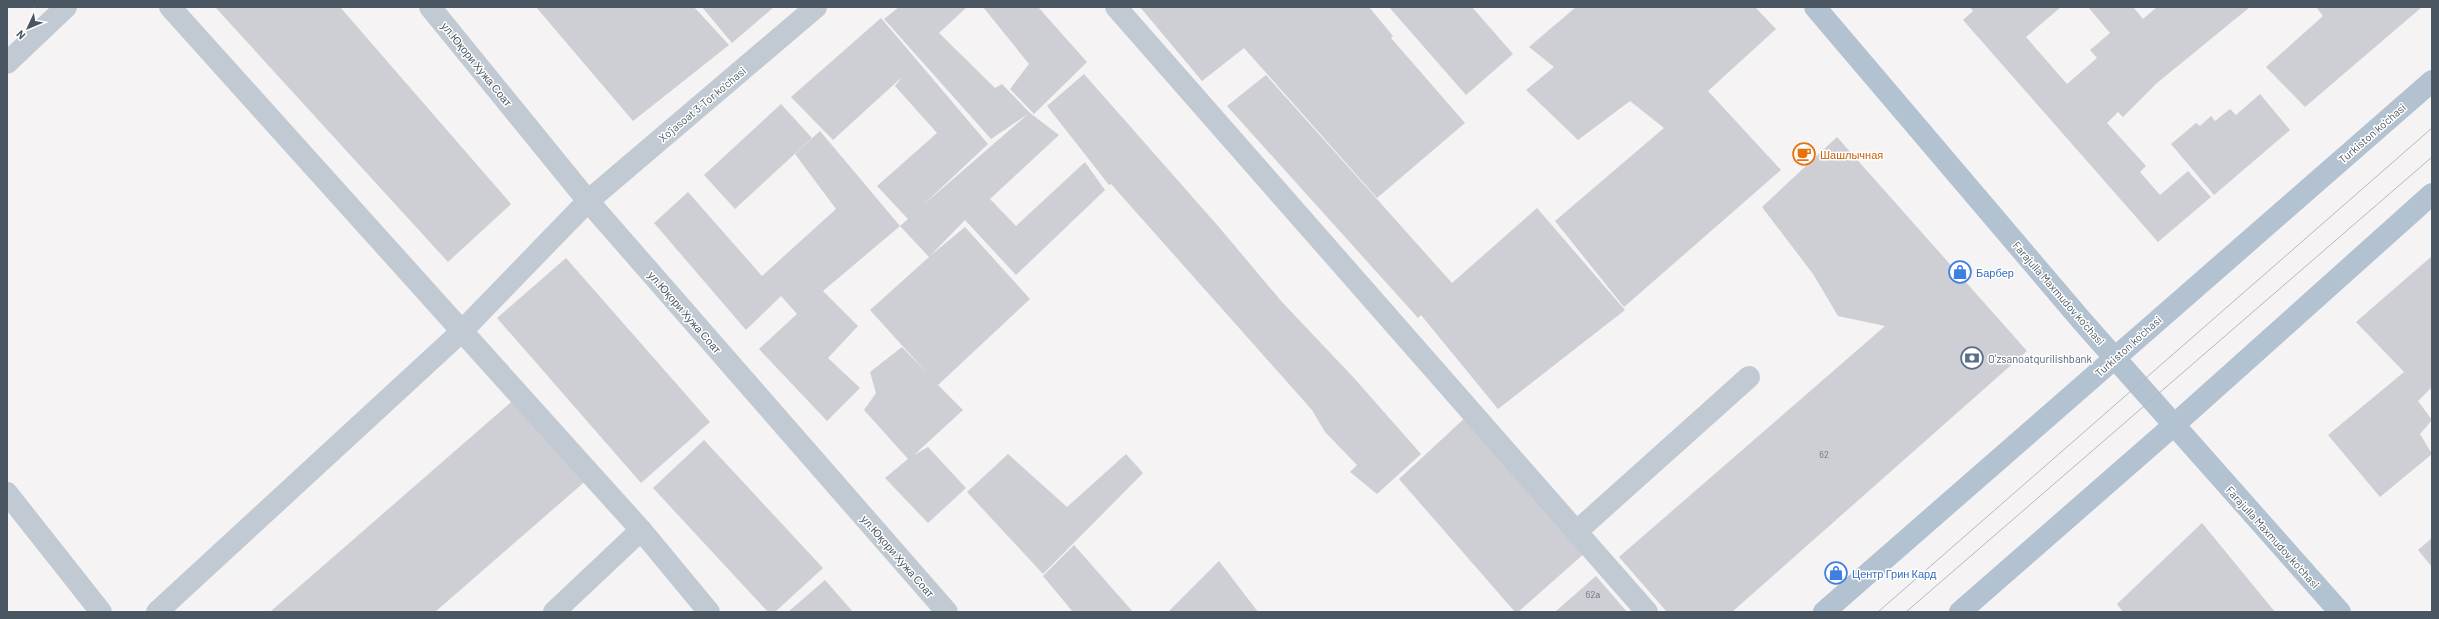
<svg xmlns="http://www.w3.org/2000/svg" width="2439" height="619" font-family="Barlow,sans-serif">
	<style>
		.building { fill: #cdcfd5 }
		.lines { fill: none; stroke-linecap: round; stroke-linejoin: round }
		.minor { stroke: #c1cad2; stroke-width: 22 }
		.major { stroke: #b3c2d1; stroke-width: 22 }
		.tram { stroke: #b5b8bd; stroke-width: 1 }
		.labels { text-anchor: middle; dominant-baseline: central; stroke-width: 3; stroke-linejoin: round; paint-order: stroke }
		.number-label { font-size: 9px; fill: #6b747e }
		.street-label { font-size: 11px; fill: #4a5661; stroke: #fff }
		.food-label { font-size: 11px; fill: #c56008; stroke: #fff; text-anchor: start }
		.shop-label { font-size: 11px; fill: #366cbe; stroke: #fff; text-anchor: start }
		.service-label { font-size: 11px; fill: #4e5e75; stroke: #fff; text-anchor: start }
	</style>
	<rect width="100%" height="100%" fill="#f5f3f3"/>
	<g class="building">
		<polygon points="215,7 340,7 511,204 448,262"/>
		<polygon points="536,7 694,7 729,45 633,121"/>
		<polygon points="702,7 774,7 732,43"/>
		<polygon points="899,7 967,7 939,33 995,88 1002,84 1030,113 1059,135 990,199 1016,226 1085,162 1105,190 1016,275 965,220 930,256 965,227 1030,299 938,385 963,410 914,455 928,447 966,488 928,523 885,478 908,459 864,410 876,393 870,372 902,347 928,374 870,310 929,257 900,226 908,219 877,186 937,133 895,86 902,77 833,140 791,97 881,18 988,144 922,206 1028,114 991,139 884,19"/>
		<polygon points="983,7 1038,7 1087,62 1034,114 1010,89 1029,64"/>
		<polygon points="1140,7 1369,7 1393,36 1391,38 1465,123 1377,198 1244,48 1202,81"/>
		<polygon points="1389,7 1472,7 1513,54 1466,95"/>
		<polygon points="1576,7 1755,7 1776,29 1708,91 1781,170 1624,307 1555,221 1664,128 1630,101 1578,140 1526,90 1554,67 1529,47"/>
		<polygon points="1970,7 2061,7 2026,37 2067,84 2097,58 2090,50 2110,33 2088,7 2133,7 2143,19 2157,7 2250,7 2157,83 2123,117 2118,112 2107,123 2146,166 2140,172 2160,195 2188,171 2211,197 2158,242 1963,20 1973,11"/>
		<polygon points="2316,7 2422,7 2305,107 2266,67 2323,16"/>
		<polygon points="1084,74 1218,226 1282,302 1354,378 1421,454 1377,494 1350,472 1357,465 1325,432 1312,410 1111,184 1109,185 1047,106"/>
		<polygon points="1266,75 1452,283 1537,208 1625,310 1498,409 1421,315 1418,318 1227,106"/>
		<polygon points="2260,94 2290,130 2214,195 2171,144 2196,123 2200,126 2211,116 2215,121 2230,109 2236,115"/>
		<polygon points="781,104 812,138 735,209 704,175"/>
		<polygon points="820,131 900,226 823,291 858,326 828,358 860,388 827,421 759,349 797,314 781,296 746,330 654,223 688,192 762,276 836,209 795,154"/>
		<polygon points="1837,137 2027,351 1732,612 1667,612 1619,557 1885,326 1838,316 1813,274 1762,207"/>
		<polygon points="2432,256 2432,387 2418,401 2432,420 2420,434 2432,454 2380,497 2328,435 2404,372 2356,322"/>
		<polygon points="566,258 710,422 641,483 497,318"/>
		<polygon points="517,397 589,478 435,612 270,612"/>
		<polygon points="1467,416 1586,552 1518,612 1515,612 1399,479"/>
		<polygon points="704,440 823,568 775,612 768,612 653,488"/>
		<polygon points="1008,454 1067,507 1126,454 1143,473 1043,574 967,492"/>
		<polygon points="2202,523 2275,612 2123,612 2117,604"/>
		<polygon points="2432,538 2432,567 2418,550"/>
		<polygon points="1074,545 1133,612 1073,612 1043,576"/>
		<polygon points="1219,561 1258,612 1168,612"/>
		<polygon points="1596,576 1627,612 1555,612"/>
		<polygon points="825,580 853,612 788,612"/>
	</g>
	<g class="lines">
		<g class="minor">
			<polyline points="170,7 641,530 709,612"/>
			<polyline points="430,7 588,201 947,612"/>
			<polyline points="1116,7 1647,612"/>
			<polyline points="7,63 66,7"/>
			<polyline points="7,493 101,612"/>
			<polyline points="1576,532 1749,377"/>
			<polyline points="157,612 461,332 588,201 816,7"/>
			<polyline points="554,612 641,530"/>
		</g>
		<g class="major">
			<polyline points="1815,7 2082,321 2340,612"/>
			<polyline points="1824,612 2432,81"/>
			<polyline points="1960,612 2174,425 2432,194"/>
		</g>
		<g class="tram">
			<polyline points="1878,612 2432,128"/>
			<polyline points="1906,612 2432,157"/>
		</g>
	</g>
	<defs>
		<g id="cafe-ring" transform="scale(1.15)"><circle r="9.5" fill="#fff" stroke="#e8710a" stroke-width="1.5"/><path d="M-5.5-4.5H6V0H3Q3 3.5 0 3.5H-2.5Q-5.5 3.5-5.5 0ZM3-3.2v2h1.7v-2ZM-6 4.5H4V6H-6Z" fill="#e8710a"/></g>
		<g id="shop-ring" transform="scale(1.15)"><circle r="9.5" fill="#fff" stroke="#3f7fe0" stroke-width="1.5"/><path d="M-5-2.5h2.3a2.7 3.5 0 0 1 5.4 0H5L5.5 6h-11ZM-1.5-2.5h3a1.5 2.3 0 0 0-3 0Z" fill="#3f7fe0"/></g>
		<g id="bank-ring" transform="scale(1.15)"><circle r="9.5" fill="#fff" stroke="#5c6f8a" stroke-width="1.5"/><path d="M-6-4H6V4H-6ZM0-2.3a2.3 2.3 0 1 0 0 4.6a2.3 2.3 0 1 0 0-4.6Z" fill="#5c6f8a"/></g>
	</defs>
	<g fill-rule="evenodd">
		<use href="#cafe-ring" x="1804" y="154"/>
		<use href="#shop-ring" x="1960" y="272"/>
		<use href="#bank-ring" x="1972" y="358"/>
		<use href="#shop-ring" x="1836" y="573"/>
	</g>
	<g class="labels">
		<g class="number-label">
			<text x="1824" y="454">62</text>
			<text x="1593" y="594">62а</text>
		</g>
		<g class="street-label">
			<text transform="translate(477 64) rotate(51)">ул.Юқори Хужа Соат</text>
			<text transform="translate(702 104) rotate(-40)">Xo'jasoat 3-Tor ko'chasi</text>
			<text transform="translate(2372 133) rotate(-41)">Turkiston ko'chasi</text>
			<text transform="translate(2059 293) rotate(49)">Farajulla Maxmudov ko'chasi</text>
			<text transform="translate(685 312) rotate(49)">ул.Юқори Хужа Соат</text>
			<text transform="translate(2128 346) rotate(-42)">Turkiston ko'chasi</text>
			<text transform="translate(2273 537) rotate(48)">Farajulla Maxmudov ko'chasi</text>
			<text transform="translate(898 556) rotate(49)">ул.Юқори Хужа Соат</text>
		</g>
		<g class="food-label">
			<text x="1820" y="154">Шашлычная</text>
		</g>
		<g class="shop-label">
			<text x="1976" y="272">Барбер</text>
			<text x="1852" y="573">Центр Грин Кард</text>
		</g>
		<g class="service-label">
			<text x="1988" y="358">Oʻzsanoatqurilishbank</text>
		</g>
	</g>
	<rect width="2439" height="619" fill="none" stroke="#4a5661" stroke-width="16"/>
	<g transform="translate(28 28) rotate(226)" stroke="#ffffff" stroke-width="3" paint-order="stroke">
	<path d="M0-3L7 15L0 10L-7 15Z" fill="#4a5661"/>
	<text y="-6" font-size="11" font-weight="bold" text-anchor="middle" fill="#4a5661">N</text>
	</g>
</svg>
